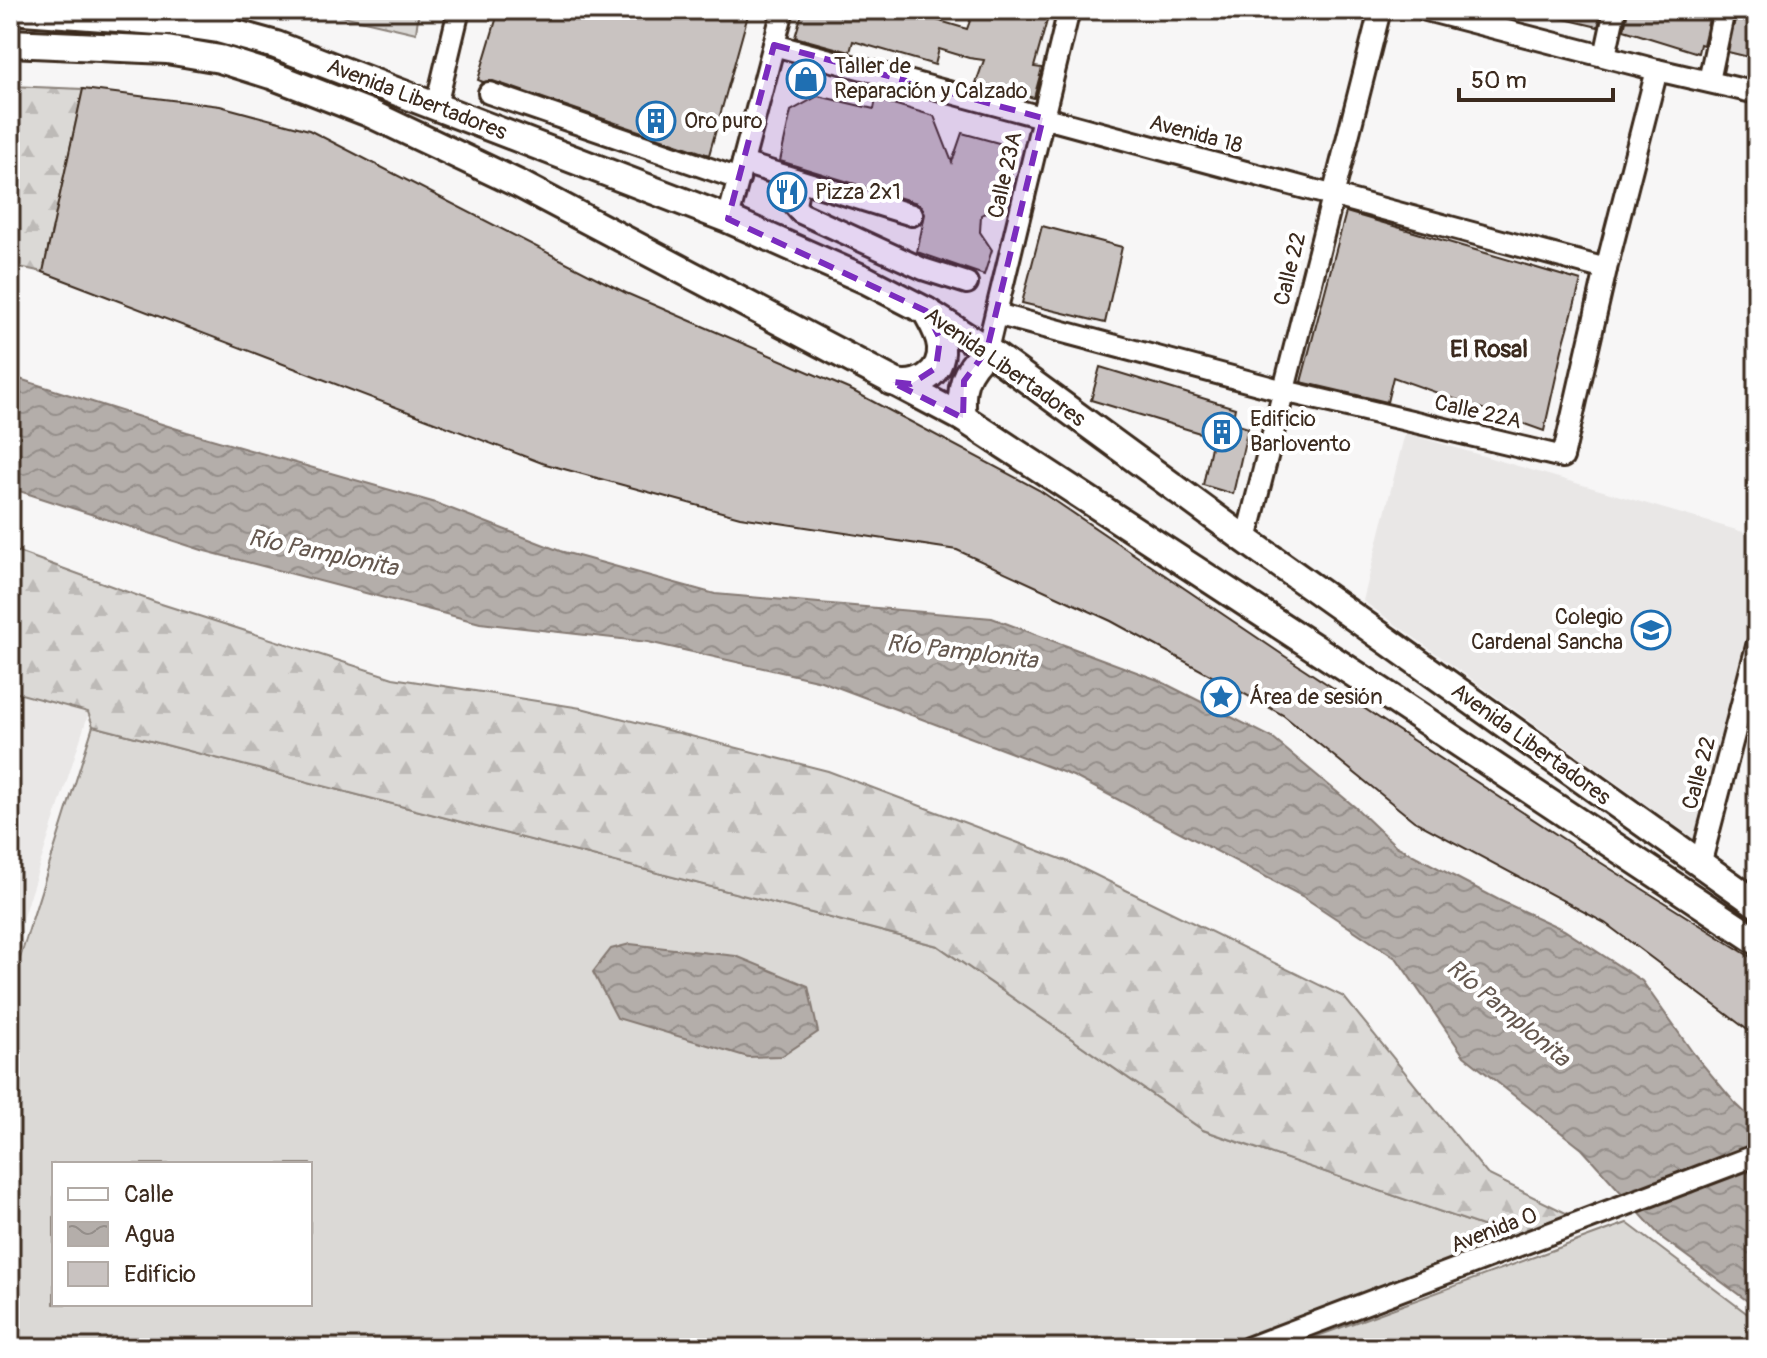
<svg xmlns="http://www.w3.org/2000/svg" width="1767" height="1358" font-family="Pangolin,sans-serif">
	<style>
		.built { fill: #e9e7e6 }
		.grass { fill: #dbd9d6; stroke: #8b827a; stroke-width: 2; fill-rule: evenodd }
		.forest { fill: url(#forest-firs); stroke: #8b827a; stroke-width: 2 }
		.water { fill: url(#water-waves); stroke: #847972; stroke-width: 2 }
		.building { fill: #c9c3c1; stroke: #3b2a1e; stroke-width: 2 }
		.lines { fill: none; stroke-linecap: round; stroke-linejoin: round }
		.minor-casing { stroke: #3b2a1e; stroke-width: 26 }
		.major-casing { stroke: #3b2a1e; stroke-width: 32 }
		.minor { stroke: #fff; stroke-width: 20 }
		.major { stroke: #fff; stroke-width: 26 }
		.marked { fill: #7b2cbf; fill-opacity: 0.2; stroke: #7b2cbf; stroke-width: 6; stroke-dasharray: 16 10; stroke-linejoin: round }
		.labels { text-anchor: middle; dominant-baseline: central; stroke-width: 8; stroke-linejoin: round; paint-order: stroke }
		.poi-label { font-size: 22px; fill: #3b2a1e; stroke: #fff; text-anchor: start }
		.street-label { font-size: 22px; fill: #3b2a1e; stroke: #fff }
		.neighbourhood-label { font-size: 24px; font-weight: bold; fill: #3b2a1e; stroke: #fff }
		.water-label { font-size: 24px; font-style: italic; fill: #65584f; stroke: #fff }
	</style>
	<defs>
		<pattern id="forest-firs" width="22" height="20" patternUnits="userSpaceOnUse" patternTransform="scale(2)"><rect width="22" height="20" fill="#dbd9d6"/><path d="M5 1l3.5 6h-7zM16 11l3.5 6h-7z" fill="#bdbab7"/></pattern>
		<pattern id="water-waves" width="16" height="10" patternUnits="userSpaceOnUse" patternTransform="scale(2)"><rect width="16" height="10" fill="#b4aeaa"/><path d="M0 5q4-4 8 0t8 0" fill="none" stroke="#948e8a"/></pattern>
	</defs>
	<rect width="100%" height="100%" fill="#f7f6f6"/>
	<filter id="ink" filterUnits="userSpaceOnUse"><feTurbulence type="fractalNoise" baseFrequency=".0125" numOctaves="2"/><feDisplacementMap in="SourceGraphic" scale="16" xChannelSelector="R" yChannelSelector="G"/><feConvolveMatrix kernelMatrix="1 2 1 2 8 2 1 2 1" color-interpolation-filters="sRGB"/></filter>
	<g filter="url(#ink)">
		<g class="built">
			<polygon points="1405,433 1757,536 1757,593 1694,839 1363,601"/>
			<polygon points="10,691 89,712 10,957"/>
		</g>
		<g class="grass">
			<path d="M93 726 938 946 1203 1130 1517 1238 1221 1348H10V990ZM54 1164H310V1304H54Z"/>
			<polygon points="1627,1223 1757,1321 1757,1348 1285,1348"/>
		</g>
		<g class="forest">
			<polygon points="335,10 419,10 416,33 334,14"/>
			<polygon points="10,22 165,31 217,57 10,43"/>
			<polygon points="10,86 83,89 43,272 10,265"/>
			<polygon points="10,549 155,602 393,678 581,708 828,771 1069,862 1344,997 1487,1174 1572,1216 1517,1238 1203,1130 938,946 93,726 88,712 10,691"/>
		</g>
		<g class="water">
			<polygon points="10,376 187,432 436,503 560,551 715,594 992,618 1158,680 1271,737 1355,807 1396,846 1499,900 1564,930 1642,981 1693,1053 1734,1102 1757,1124 1757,1308 1662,1238 1582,1149 1464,1056 1397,959 1302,896 1073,776 821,681 648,642 480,623 205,551 10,488"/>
			<polygon points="630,944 736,956 808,986 818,1032 782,1056 748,1057 617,1018 593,972 611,949"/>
		</g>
		<g class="building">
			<polygon points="499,10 727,10 748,15 709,155 493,81 483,82 478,80"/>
			<polygon points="803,10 903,10 967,29 974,10 990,10 1006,14 1007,10 1050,10 1034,67 1042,68 1034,98 976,83 984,60 969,58 939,49 935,65 853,41 850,52 795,37"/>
			<polygon points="1553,10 1602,10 1598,27 1552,16"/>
			<polygon points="1628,10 1711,10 1703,45 1700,44 1698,53 1624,30"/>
			<polygon points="1737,10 1757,10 1757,59 1728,52"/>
			<polygon points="83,89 220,106 309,130 626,293 853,391 1039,490 1286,657 1568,842 1757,961 1757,1037 1605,923 1414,821 1283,715 1111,621 957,550 740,517 542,463 43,272"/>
			<polygon points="818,96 874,109 876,99 934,116 952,162 962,133 1017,148 1005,202 981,215 980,232 992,250 984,275 917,252 925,214 922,207 917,203 780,161 791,111"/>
			<polygon points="1346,212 1581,281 1562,350 1544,431 1393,377 1387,402 1301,382"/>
			<polygon points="1042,226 1122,247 1105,323 1022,303"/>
			<polygon points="1100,367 1235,408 1232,423 1248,428 1233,494 1203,485 1213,437 1091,400"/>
		</g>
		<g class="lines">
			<g class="minor-casing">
				<g id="minor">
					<polyline points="1426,10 1657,70 1757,93"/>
					<polyline points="774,45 1606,269"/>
					<polyline points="1605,56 1615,10"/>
					<polyline points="1709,81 1724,10"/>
					<polyline points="489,93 739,179"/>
					<polyline points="436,106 459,10"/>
					<polyline points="743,163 912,215"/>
					<polyline points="799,181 795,206 801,213 923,269 967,283"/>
					<polyline points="728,219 783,10"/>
					<polyline points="996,314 1284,391 1563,457 1606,269 1657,70"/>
					<polyline points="987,350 1069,10"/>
					<polyline points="1246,540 1380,10"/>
					<polyline points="1700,865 1757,646"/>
					<polyline points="1248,1348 1757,1155"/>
				</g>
			</g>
			<g class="major-casing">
				<g id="major">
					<polyline points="10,10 171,22 218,29 276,45 728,219 866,280 926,311 987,350 1246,540 1757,904"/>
					<polyline points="10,43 167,50 220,59 271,75 369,113 521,185 963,418 1390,697 1757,941"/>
					<path d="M892 382C916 389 943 375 941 347 940 334 932 322 926 311"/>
					<path d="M963 418C959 387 964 372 987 350"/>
				</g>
			</g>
			<use href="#minor" class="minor"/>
			<use href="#major" class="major"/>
		</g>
	</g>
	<path class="marked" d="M774 45 1043 118 987 350 964 381 963 418 892 382 911 384 936 368 940 339 926 311 728 219Z"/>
	<defs>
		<g id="shop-ring" transform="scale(2)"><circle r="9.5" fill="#fff" stroke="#1f6fb2" stroke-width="1.5"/><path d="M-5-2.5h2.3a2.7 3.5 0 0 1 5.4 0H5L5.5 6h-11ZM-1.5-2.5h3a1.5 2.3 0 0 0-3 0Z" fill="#1f6fb2"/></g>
		<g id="building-ring" transform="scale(2)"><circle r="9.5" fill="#fff" stroke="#1f6fb2" stroke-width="1.5"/><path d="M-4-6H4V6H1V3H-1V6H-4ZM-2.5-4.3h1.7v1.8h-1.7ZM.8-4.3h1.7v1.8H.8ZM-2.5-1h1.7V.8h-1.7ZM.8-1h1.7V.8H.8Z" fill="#1f6fb2"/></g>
		<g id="restaurant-ring" transform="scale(2)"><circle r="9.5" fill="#fff" stroke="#1f6fb2" stroke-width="1.5"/><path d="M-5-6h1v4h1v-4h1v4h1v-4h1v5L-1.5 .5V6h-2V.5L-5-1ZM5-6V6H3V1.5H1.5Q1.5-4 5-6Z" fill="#1f6fb2"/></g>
		<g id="school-ring" transform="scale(2)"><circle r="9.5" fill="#fff" stroke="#1f6fb2" stroke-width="1.5"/><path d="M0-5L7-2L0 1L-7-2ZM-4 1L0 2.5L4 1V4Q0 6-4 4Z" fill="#1f6fb2"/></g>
		<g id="sight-ring" transform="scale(2)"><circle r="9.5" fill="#fff" stroke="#1f6fb2" stroke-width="1.5"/><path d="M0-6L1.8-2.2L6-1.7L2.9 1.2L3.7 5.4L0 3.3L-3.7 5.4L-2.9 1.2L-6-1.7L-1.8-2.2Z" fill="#1f6fb2"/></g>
	</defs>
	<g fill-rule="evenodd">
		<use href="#shop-ring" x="806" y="79"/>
		<use href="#building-ring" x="656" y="121"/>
		<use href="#restaurant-ring" x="787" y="192"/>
		<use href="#building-ring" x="1222" y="432"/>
		<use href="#school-ring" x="1651" y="630"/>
		<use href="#sight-ring" x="1221" y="697"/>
	</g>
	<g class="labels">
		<g class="poi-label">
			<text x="834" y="66">Taller de<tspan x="834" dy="25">Reparación y Calzado</tspan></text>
			<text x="684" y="121">Oro puro</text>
			<text x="815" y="192">Pizza 2x1</text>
			<text x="1250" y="419">Edificio<tspan x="1250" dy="25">Barlovento</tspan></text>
			<text x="1623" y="617" text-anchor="end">Colegio<tspan x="1623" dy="25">Cardenal Sancha</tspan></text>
			<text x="1249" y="697">Área de sesión</text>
		</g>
		<g class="street-label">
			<text transform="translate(417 99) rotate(21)">Avenida Libertadores</text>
			<text transform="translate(1196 134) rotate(15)">Avenida 18</text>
			<text transform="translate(1005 175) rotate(-77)">Calle 23A</text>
			<text transform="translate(1290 269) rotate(-76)">Calle 22</text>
			<text transform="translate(1005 367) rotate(35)">Avenida Libertadores</text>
			<text transform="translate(1478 412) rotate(13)">Calle 22A</text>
			<text transform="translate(1531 744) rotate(36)">Avenida Libertadores</text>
			<text transform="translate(1699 773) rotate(-75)">Calle 22</text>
			<text transform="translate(1494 1230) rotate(-21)">Avenida 0</text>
		</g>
		<g class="neighbourhood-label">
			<text x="1489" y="349">El Rosal</text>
		</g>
		<g class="water-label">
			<text transform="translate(323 553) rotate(12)">Río Pamplonita</text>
			<text transform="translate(962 652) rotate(7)">Río Pamplonita</text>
			<text transform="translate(1508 1013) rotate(40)">Río Pamplonita</text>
		</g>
	</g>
	<rect width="1767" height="1358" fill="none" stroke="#fff" stroke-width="40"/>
	<rect x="20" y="20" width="1727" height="1318" fill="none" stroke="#3b2a1e" stroke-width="3" filter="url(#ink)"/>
	<rect x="52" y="1162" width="260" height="144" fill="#ffffff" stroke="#b1aaa5" stroke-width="2"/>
	<rect x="68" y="1188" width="40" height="12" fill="#ffffff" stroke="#b1aaa5" stroke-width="2"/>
	<text x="124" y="1202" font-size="24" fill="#3b2a1e">Calle</text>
	<rect x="68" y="1222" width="40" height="24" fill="url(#water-waves)" stroke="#b1aaa5" stroke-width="2"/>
	<text x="124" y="1242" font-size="24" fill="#3b2a1e">Agua</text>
	<rect x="68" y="1262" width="40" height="24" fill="#c9c3c1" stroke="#b1aaa5" stroke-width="2"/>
	<text x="124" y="1282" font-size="24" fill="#3b2a1e">Edificio</text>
	<path d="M1459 88v12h154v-12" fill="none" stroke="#3b2a1e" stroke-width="4"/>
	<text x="1471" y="88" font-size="24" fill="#3b2a1e" stroke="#ffffff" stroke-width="6" paint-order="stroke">50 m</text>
</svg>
